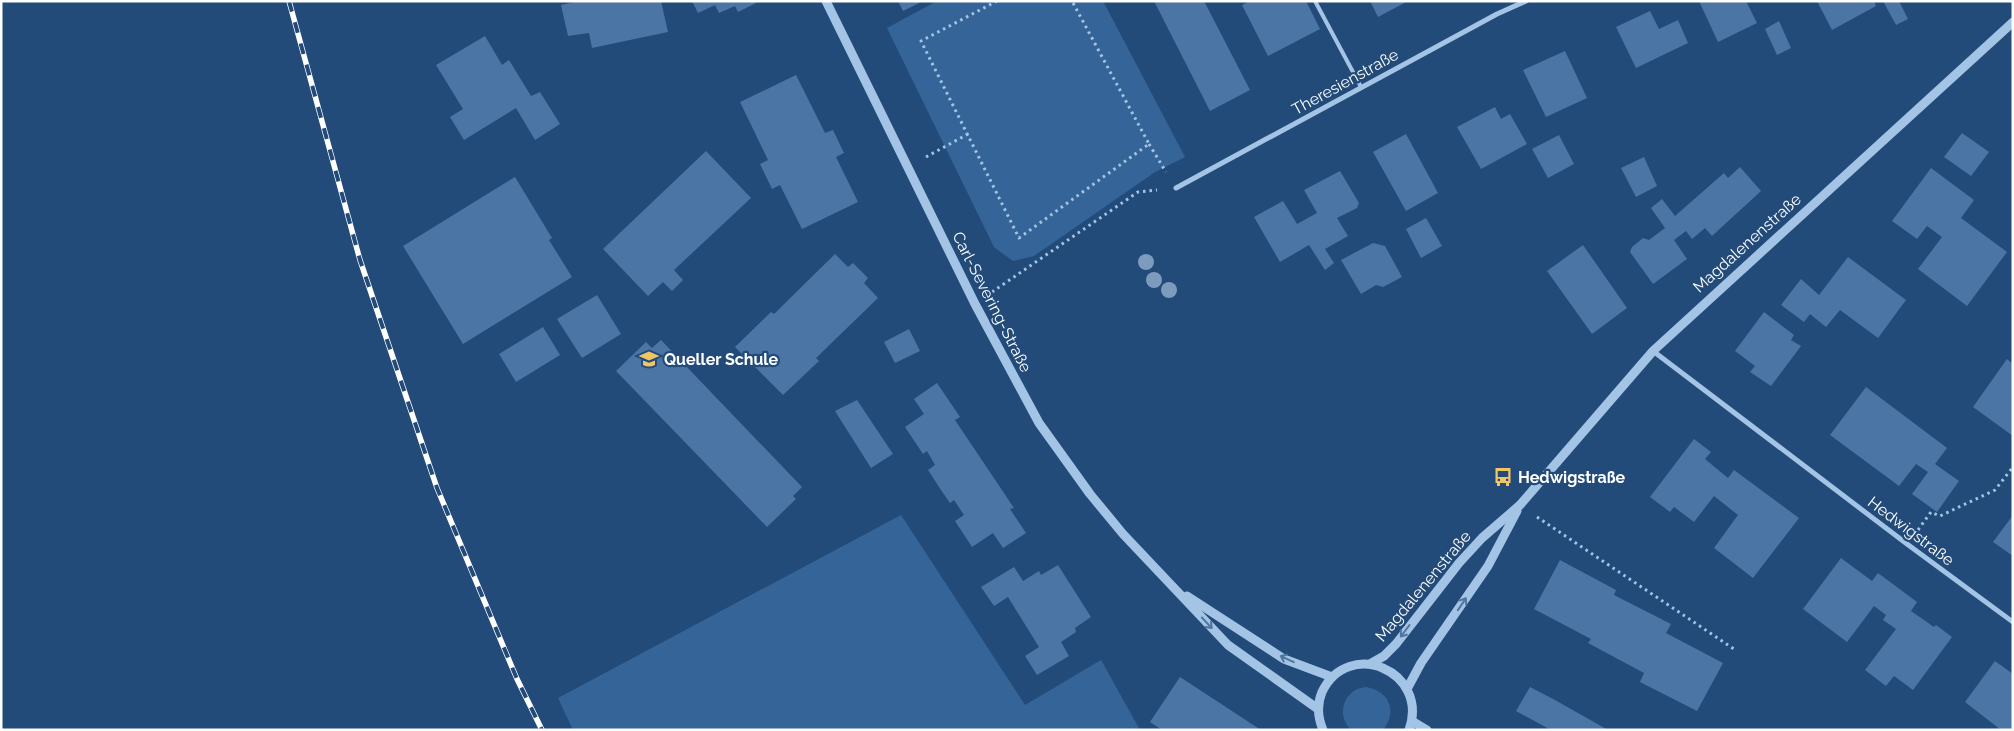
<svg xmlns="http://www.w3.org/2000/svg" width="2014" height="731" font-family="Raleway,sans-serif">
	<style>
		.green { fill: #356598 }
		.building { fill: #4b75a4 }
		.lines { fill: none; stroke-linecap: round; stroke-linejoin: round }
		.path { stroke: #a4c4e5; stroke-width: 3; stroke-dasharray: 2.5 4; stroke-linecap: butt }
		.service { stroke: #a4c4e5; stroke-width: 4 }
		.minor { stroke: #a4c4e5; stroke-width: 5 }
		.tertiary { stroke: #a4c4e5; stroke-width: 9 }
		.rail-casing { stroke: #fff; stroke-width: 5.5 }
		.rail { stroke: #224b7a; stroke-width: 4; stroke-dasharray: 11; stroke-linecap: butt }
		.tree { fill: #7d9bbd }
		.oneway { stroke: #50759f }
		.labels { text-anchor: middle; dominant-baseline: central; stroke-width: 4.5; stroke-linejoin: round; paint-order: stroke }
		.street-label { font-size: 16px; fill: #fff; stroke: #224b7a }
		.poi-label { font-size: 16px; font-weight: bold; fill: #fff; stroke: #224b7a; text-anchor: start }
	</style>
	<rect width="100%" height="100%" fill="#224b7a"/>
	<g class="green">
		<polygon points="937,1 1103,1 1185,157 1155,172 1034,256 1013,261 994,247 887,28"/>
		<polygon points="901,515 1025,705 1101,660 1140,730 573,730 558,698"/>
		<path d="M1366 687C1389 691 1398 711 1383 730H1351C1335 714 1344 689 1366 687Z"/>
	</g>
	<g class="building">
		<polygon points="579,1 661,1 668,32 592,48 589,33 568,36 561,5"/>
		<polygon points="692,1 760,1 738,12 735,6 719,13 715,5 698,13"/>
		<polygon points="898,1 923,1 903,11"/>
		<polygon points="1154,1 1204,1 1250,90 1210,111"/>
		<polygon points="1250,1 1306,1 1320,29 1268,56 1242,5"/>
		<polygon points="1370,1 1408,1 1378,17"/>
		<polygon points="1699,1 1746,1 1757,23 1718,42"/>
		<polygon points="1817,1 1874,1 1876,6 1832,30"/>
		<polygon points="1883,1 1899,1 1908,19 1896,25"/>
		<polygon points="1650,11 1659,29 1678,20 1688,43 1636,68 1616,27"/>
		<polygon points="1779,21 1791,48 1777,55 1765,29"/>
		<polygon points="485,36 502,65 509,60 531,96 540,92 560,124 535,140 516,108 464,140 450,117 463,109 436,65"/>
		<polygon points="1565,51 1587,98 1546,117 1523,70"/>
		<polygon points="796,75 825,133 833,130 844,153 836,157 858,202 802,229 780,185 772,189 760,164 768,160 740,102"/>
		<polygon points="1495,107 1501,119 1510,114 1527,144 1481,169 1457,127"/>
		<polygon points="1962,133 1989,152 1971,176 1944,157"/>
		<polygon points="1406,134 1438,193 1406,211 1373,152"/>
		<polygon points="1559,135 1574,164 1548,178 1532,149"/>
		<polygon points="706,151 751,198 674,270 683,280 672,291 663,282 648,296 603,249"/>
		<polygon points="1644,157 1657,186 1636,197 1621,168"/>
		<polygon points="1740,167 1761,191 1712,236 1705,228 1692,239 1686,231 1674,240 1687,259 1653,284 1630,252 1632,247 1643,238 1649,240 1665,228 1651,208 1662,199 1675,216 1724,173 1728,178"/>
		<polygon points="1931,168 1974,200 1961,218 2007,252 1967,306 1918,269 1942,237 1927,226 1917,239 1892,221"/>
		<polygon points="1340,171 1359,203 1357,208 1337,218 1348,236 1325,249 1334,263 1325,270 1309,245 1280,262 1254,217 1283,201 1297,224 1317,213 1304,190"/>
		<polygon points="515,177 552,238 549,240 572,277 463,344 403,246"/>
		<polygon points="1426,218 1442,246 1421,258 1406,229"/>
		<polygon points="1373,243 1385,246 1402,277 1383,287 1376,285 1361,294 1341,260"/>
		<polygon points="1583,245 1627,308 1592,334 1547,271"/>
		<polygon points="835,254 848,267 853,263 868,278 864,283 878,298 816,358 819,361 783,395 735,347 771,312 774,314"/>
		<polygon points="1848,257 1906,300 1878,338 1840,310 1826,327 1810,314 1804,322 1781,305 1801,279 1819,295"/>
		<polygon points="597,295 621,334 582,358 557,319"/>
		<polygon points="1764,312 1794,335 1791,340 1801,346 1771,386 1750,372 1755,366 1735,351"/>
		<polygon points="543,327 560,355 516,382 499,354"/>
		<polygon points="909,329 920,351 895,363 884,342"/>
		<polygon points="661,340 802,487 793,496 796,499 767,527 616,371 646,342 652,348"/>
		<polygon points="2007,359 2013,364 2013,436 1973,407"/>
		<polygon points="937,383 960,417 955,420 1014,508 1010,509 1026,533 1003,548 993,533 972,547 955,521 964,515 954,500 950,503 939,487 928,470 935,465 927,451 923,454 905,427 924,414 914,399"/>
		<polygon points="1866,387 1947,448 1935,464 1959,481 1937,512 1912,494 1928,472 1916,464 1899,486 1830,435"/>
		<polygon points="857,400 893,454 871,468 835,411"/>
		<polygon points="1694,439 1711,452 1705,459 1728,478 1734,470 1799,518 1753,578 1714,548 1738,515 1714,496 1694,522 1674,507 1670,512 1650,497"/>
		<polygon points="2013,515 2013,556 1993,542"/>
		<polygon points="1841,558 1872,581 1878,573 1917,602 1911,611 1934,627 1936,625 1952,637 1913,690 1894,676 1886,686 1865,670 1896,629 1883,620 1886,615 1874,606 1847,642 1803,609"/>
		<polygon points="1560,560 1616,590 1614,595 1671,624 1666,633 1723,663 1697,711 1640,682 1644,673 1588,643 1591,639 1534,609"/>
		<polygon points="1058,565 1091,617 1075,628 1076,632 1061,642 1069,656 1037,675 1025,656 1039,647 1008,597 994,606 981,587 1014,567 1023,581 1039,571 1041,575"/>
		<polygon points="1995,661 2013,674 2013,730 2001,730 1965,702"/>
		<polygon points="1180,677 1261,730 1162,730 1150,722"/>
		<polygon points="1530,687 1555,700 1608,730 1551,730 1529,718 1516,711"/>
	</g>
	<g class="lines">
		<g class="path">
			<polyline points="997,1 921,41 1019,238 1149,144 1072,1"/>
			<polyline points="1149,144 1166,172"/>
			<polyline points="926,157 968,134"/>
			<polyline points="992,292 1138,192 1157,190"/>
			<polyline points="1537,517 1734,649"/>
			<polyline points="1918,530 1931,512 1940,516 1995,490 2013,467"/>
		</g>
		<polyline class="service" points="1315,1 1361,87"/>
		<g class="minor">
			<polyline points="1176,188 1497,14 1526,1"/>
			<polyline points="1653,351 1907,544 2013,622"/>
		</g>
		<g class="tertiary">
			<polyline points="826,1 975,304 1039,423 1090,494 1123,534 1228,645 1318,709"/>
			<polyline points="1187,596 1284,659 1332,677"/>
			<polyline points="1370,664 1384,656 1396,644 1459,563 1482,538 1520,505 1653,351 2013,22"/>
			<polyline points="1407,689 1421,663 1488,566 1517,511"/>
			<polyline points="1412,721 1427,730"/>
			<path d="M1323 730C1318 718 1317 704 1322 692 1348 637 1430 671 1409 730"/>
		</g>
		<g class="rail-casing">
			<polyline id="rail" points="289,1 360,260 437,488 517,679 542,730"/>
		</g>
		<use href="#rail" class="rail"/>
	</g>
	<g class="tree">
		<circle cx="1146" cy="262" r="8"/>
		<circle cx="1154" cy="280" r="8"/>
		<circle cx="1169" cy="290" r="8"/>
	</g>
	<defs><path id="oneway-shaft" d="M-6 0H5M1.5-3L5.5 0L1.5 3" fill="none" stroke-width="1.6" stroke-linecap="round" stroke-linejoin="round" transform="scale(1.25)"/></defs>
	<g class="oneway">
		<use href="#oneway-shaft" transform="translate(1462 604) rotate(-56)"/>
		<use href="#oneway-shaft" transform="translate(1207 623) rotate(47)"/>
		<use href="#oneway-shaft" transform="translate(1405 631) rotate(127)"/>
		<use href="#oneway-shaft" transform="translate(1287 659) rotate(-155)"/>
	</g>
	<defs>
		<g id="school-bare" transform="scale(1.5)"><path d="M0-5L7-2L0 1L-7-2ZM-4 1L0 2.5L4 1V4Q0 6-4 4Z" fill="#f1c566" stroke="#224b7a" stroke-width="2.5" paint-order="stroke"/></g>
		<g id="bus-bare" transform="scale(1.5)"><path d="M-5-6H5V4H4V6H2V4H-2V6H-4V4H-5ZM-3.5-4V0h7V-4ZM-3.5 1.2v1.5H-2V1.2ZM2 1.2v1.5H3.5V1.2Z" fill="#f1c566" stroke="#224b7a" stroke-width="2.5" paint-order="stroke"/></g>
	</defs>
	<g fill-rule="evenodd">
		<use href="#school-bare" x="649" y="359"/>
		<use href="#bus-bare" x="1503" y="477"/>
	</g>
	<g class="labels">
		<g class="street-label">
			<text transform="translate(1345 82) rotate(-29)">Theresienstraße</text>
			<text transform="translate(1747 243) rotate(-42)">Magdalenenstraße</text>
			<text transform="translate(992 302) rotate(63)">Carl-Severing-Straße</text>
			<text transform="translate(1911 531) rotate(37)">Hedwigstraße</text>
			<text transform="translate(1423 586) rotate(-50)">Magdalenenstraße</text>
		</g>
		<g class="poi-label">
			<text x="664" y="359">Queller Schule</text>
			<text x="1518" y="477">Hedwigstraße</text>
		</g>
	</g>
	<rect width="2014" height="731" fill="none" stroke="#ffffff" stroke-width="5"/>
</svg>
